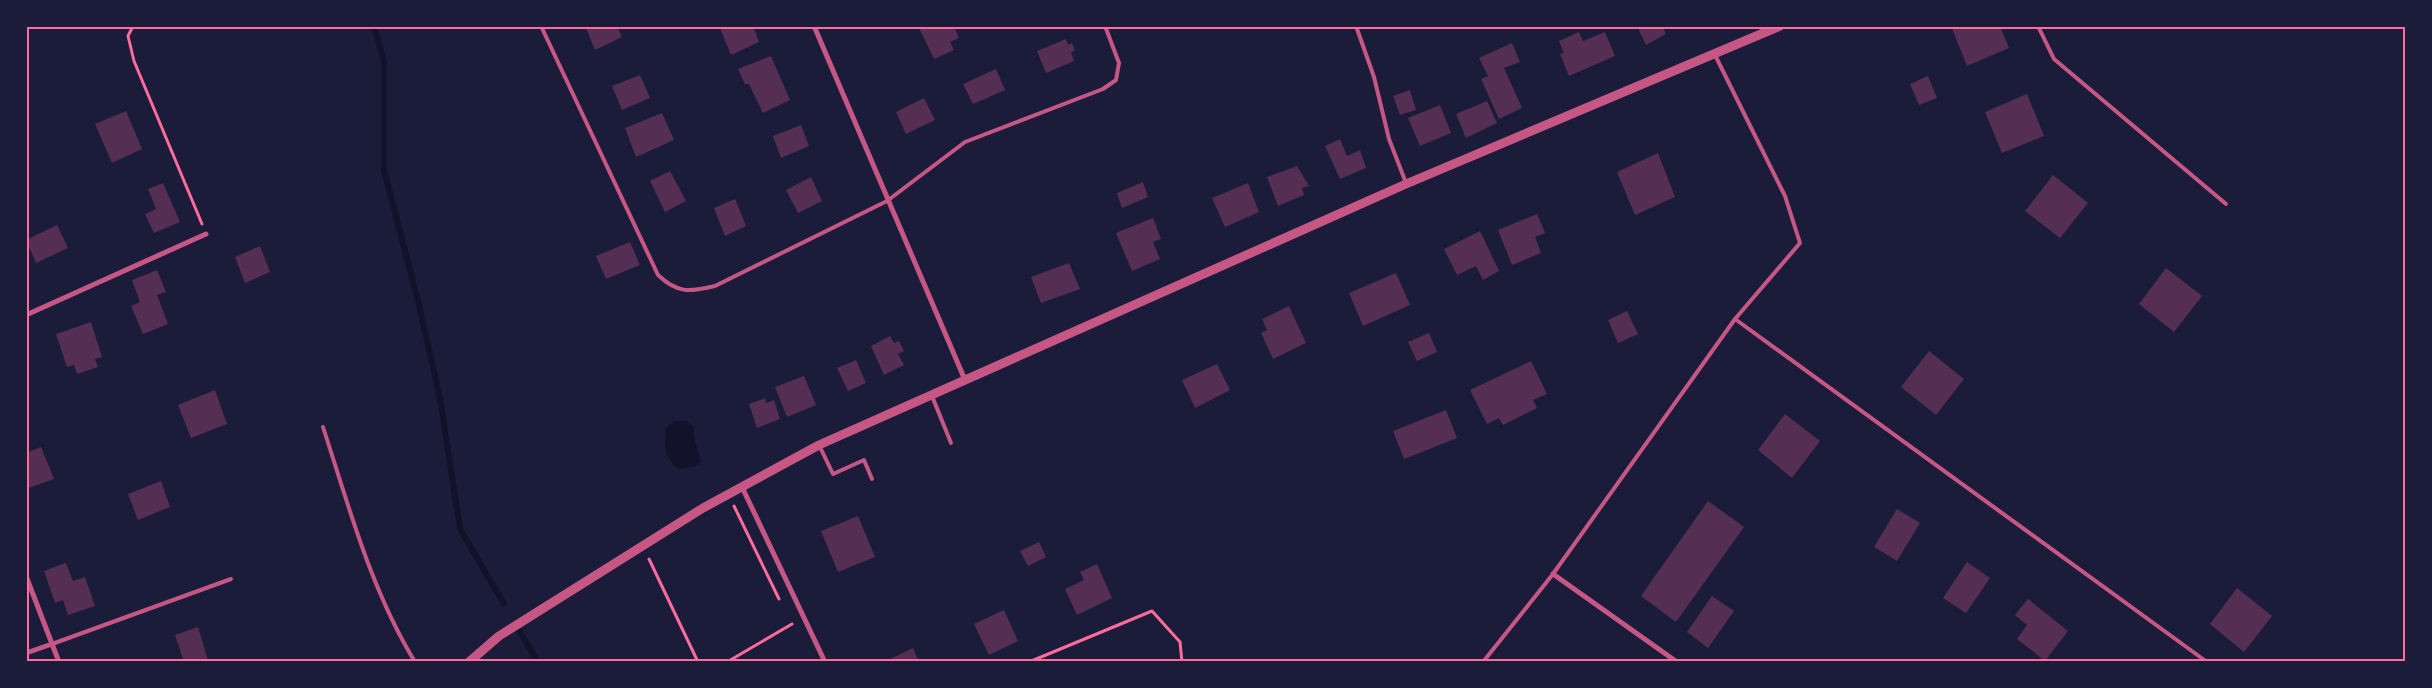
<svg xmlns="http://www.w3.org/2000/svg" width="2432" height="688" font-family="Roboto,sans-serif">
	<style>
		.water { fill: #12122b }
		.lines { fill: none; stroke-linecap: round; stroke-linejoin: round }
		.stream { stroke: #12122b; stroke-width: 6 }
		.building { fill: #542f53 }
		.path { stroke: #ff6b9d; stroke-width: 3 }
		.service { stroke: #c65784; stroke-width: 4 }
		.minor { stroke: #c65784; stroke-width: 5 }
		.tertiary { stroke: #c65784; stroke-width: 9 }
		.neatline { fill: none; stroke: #ff6b9d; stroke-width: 2 }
	</style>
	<rect width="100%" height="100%" fill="#1b1b3a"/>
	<path class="water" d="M675 421H686L694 427V437L701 462 696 466 679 469C663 456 664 447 666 428Z"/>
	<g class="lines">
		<g class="stream">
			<polyline points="374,26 384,62 384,170 418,301 440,398 460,529 504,604"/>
			<polyline points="520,632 538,662"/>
		</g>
	</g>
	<g class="building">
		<polygon points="590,26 617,26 622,37 595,50 586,28"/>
		<polygon points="724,26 753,26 759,42 731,55 720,28"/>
		<polygon points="918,26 954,26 959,38 950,42 954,50 934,59"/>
		<polygon points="1637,26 1662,26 1666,34 1646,45"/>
		<polygon points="1951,26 2000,26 2009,48 1967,66"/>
		<polygon points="1579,32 1583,41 1605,32 1615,56 1569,76 1560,54 1564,53 1559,41"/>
		<polygon points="1066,39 1068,45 1072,43 1075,51 1071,52 1074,61 1046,73 1037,51"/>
		<polygon points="1512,43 1520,62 1504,68 1522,108 1499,119 1481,79 1488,76 1479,58"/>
		<polygon points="771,56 790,100 763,113 749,84 745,84 738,69"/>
		<polygon points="996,69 1005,90 973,104 963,84"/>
		<polygon points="640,75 650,98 622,110 612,86"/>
		<polygon points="1928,76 1937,98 1919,105 1910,84"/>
		<polygon points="1410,90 1416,110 1400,115 1393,96"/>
		<polygon points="2027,94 2044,136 2002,153 1985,112"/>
		<polygon points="924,98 935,120 906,134 896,112"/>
		<polygon points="1487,101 1497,123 1466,138 1456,114"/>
		<polygon points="1440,105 1451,133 1420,146 1408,118"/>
		<polygon points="126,111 142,149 112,163 95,124"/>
		<polygon points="662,113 674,140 636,157 625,128"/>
		<polygon points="801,125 809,146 781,158 773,136"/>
		<polygon points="1340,139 1347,156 1360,150 1366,168 1340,179 1325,146"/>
		<polygon points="1658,153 1675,197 1635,215 1617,172"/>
		<polygon points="1297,166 1309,186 1302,188 1304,195 1278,206 1267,177"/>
		<polygon points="670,171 686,201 665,212 650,181"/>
		<polygon points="2053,175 2088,203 2060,238 2025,211"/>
		<polygon points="811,177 822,201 798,213 786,190"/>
		<polygon points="1143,182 1148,197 1122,208 1117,193"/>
		<polygon points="163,183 180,222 154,233 145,214 156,209 148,189"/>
		<polygon points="1248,183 1259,212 1225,227 1212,198"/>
		<polygon points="735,199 746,226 725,236 714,208"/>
		<polygon points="1537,214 1545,233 1535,237 1541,253 1512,265 1498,230"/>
		<polygon points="1153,218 1161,239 1153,242 1160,259 1132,271 1116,233"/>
		<polygon points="57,225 68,248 36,263 26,240"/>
		<polygon points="1480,231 1499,271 1483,280 1476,266 1457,275 1444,249"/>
		<polygon points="630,242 640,265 606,279 596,256"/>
		<polygon points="260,246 270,272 245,283 235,257"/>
		<polygon points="1069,263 1080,289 1041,303 1031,277"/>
		<polygon points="2166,268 2202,296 2174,332 2139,304"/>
		<polygon points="157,270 166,292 157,295 168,324 143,334 131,306 140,302 132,280"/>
		<polygon points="1396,273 1410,305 1363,326 1349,293"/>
		<polygon points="1289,306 1306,343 1273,359 1261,333 1267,330 1262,319"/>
		<polygon points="1627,311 1638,334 1618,343 1608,320"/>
		<polygon points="91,322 102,357 95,359 98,367 77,374 74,365 67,367 56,334"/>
		<polygon points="1429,333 1437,352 1417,361 1408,342"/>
		<polygon points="890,336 894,343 899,341 904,351 898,354 904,365 884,375 871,346"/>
		<polygon points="1929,351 1964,379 1936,415 1901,387"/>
		<polygon points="856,360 866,383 848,391 837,368"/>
		<polygon points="1531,361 1547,394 1533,400 1537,408 1503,425 1499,418 1487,424 1470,390"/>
		<polygon points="1217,364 1230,390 1195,408 1182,380"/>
		<polygon points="804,376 816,405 787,417 775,387"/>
		<polygon points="215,390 227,424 191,438 178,405"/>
		<polygon points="765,398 766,403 774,400 780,419 757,428 749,404"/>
		<polygon points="1446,410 1457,438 1404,459 1393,431"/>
		<polygon points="1785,414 1820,441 1792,478 1758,450"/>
		<polygon points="41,447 54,479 26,489 26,453"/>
		<polygon points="161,481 170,507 138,520 128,494"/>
		<polygon points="1708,501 1744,527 1676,622 1641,596"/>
		<polygon points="1897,509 1920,523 1897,561 1874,547"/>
		<polygon points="858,516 875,557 838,572 821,531"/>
		<polygon points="1039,542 1046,557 1028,566 1020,551"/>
		<polygon points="1967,562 1990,578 1966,613 1943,598"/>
		<polygon points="66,563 73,581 85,577 95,606 68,615 63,600 55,603 44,571"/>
		<polygon points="1097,564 1112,598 1077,615 1065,589 1084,580 1080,572"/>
		<polygon points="2237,588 2272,616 2244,652 2210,624"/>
		<polygon points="1712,596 1734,611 1708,648 1687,632"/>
		<polygon points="2028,599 2068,631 2045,661 2017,639 2027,625 2015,615"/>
		<polygon points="1004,610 1018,641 989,655 974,624"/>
		<polygon points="198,627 208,660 184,662 175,635"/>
		<polygon points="913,648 919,662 884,662"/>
	</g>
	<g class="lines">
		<g class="path">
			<polyline points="133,26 128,36 134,61 202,224"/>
			<polyline points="734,506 779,599"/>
			<polyline points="649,559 698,662"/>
			<polyline points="727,662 792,624"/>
			<polyline points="1029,662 1152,611 1180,642 1182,662"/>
		</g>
		<g class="service">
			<path d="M541 26 658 275C678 294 690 292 715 286L887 201 965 142 1103 89 1116 80 1119 63 1105 26"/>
			<polyline points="1356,26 1374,77 1389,139 1406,183"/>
			<polyline points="2038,26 2054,59 2226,204"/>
			<polyline points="1735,319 2207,662"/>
			<polyline points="932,396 951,443"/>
			<path d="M323 427C349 507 371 590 415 662"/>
			<polyline points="819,445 833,474 864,460 872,479"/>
			<polyline points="52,644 231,579"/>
			<polyline points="1483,662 1553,574 1735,319 1800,243 1785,196 1715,55"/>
		</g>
		<g class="minor">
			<polyline points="814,26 965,380"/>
			<polyline points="26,315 206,234"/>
			<polyline points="742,487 825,662"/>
			<polyline points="1553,574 1677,662"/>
			<polyline points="26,576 59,662"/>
			<polyline points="26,653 52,644"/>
		</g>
		<polyline class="tertiary" points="469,662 499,636 703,508 819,445 1406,184 1780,26"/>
	</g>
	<rect width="2432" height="688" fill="none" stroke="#1b1b3a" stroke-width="55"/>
	<rect x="28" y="28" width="2376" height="632" class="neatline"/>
</svg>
